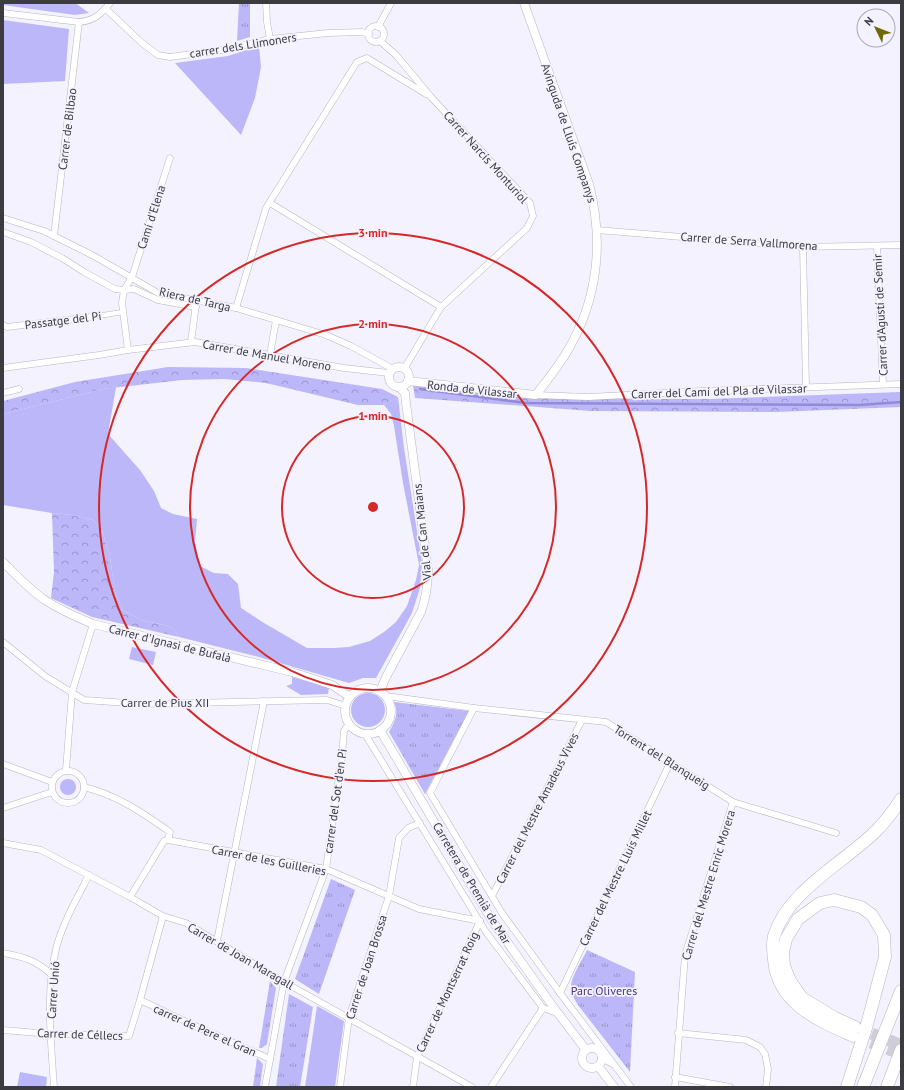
<svg xmlns="http://www.w3.org/2000/svg" width="904" height="1090" font-family="'PT Sans',sans-serif">
	<style>
		.green { fill: #bcb7f8 }
		.forest { fill: url(#forest-crowns) }
		.park { fill: url(#park-tufts) }
		.lines { fill: none; stroke-linecap: round; stroke-linejoin: round }
		.stream { stroke: #938bd7; stroke-width: 2.5 }
		.motorway-tunnel { stroke: #cecdd8; stroke-width: 12; stroke-dasharray: 12 6; stroke-linecap: butt }
		.pedestrian-casing { stroke: #b6b6c1; stroke-width: 5.5 }
		.minor-casing { stroke: #b6b6c1; stroke-width: 7 }
		.tertiary-casing { stroke: #b6b6c1; stroke-width: 9 }
		.motorway-casing { stroke: #b6b6c1; stroke-width: 13 }
		.pedestrian { stroke: #fff; stroke-width: 4.5 }
		.minor { stroke: #fff; stroke-width: 6 }
		.tertiary { stroke: #fff; stroke-width: 8 }
		.motorway { stroke: #fff; stroke-width: 12 }
		.ring { fill: none; stroke: #d62828; stroke-width: 2 }
		.labels { text-anchor: middle; dominant-baseline: central; stroke-width: 3.5; stroke-linejoin: round; paint-order: stroke }
		.street-label { font-size: 12px; fill: #3b3b40; stroke: #f3f2fe }
		.park-label { font-size: 12px; fill: #45328a; stroke: #f3f2fe }
		.centre { fill: #d62828; stroke: #f3f2fe; stroke-width: 2 }
		.ring-label { font-size: 12px; text-anchor: middle; font-weight: bold; fill: #d62828; stroke: #f3f2fe; stroke-width: 3.5; stroke-linejoin: round; paint-order: stroke }
	</style>
	<defs>
		<pattern id="forest-crowns" width="20" height="18" patternUnits="userSpaceOnUse"><rect width="20" height="18" fill="#bcb7f8"/><path d="M2 6a3 3 0 1 1 6 0M12 15a3 3 0 1 1 6 0" fill="none" stroke="#9a96ca"/></pattern>
		<pattern id="park-tufts" width="24" height="20" patternUnits="userSpaceOnUse"><rect width="24" height="20" fill="#bcb7f8"/><path d="M3 7l-1-3M5 7V3M7 7l1-3M15 17l-1-3M17 17v-4M19 17l1-3" fill="none" stroke="#9a96ca"/></pattern>
	</defs>
	<rect width="100%" height="100%" fill="#f3f2fe"/>
	<g class="green">
		<polygon points="3,3 75,3 89,13 75,15 3,5"/>
		<polygon points="3,20 69,29 65,81 3,84"/>
		<polygon points="259,46 261,67 255,98 241,135 175,63 228,56"/>
		<polygon points="116,387 108,434 140,470 154,491 161,508 173,514 197,519 195,542 200,566 214,573 228,574 238,584 241,608 264,623 307,648 334,648 349,647 370,641 384,632 396,622 407,606 416,580 419,565 403,483 394,426 391,414 384,405 398,397 404,448 422,563 420,588 412,613 376,678 363,678 349,683 259,657 179,637 174,630 169,626 141,620 123,610 115,592 110,557 102,530 93,520 73,515 52,513 3,505 3,414 103,389"/>
		<polygon points="132,647 156,652 153,665 129,659"/>
		<polygon points="292,677 329,687 328,694 301,695 286,686 292,684"/>
		<circle cx="368" cy="710" r="17"/>
		<circle cx="68" cy="787" r="8"/>
		<polygon points="317,1006 344,1021 335,1087 305,1087"/>
		<polygon points="20,1072 47,1077 46,1087 17,1087"/>
	</g>
	<g class="forest">
		<polygon points="168,367 246,368 382,389 398,397 384,405 358,405 266,383 225,379 182,380 103,389 3,414 3,401 75,382"/>
		<polygon points="413,385 533,399 711,399 901,392 901,407 776,412 591,411 415,398"/>
		<polygon points="52,513 73,515 93,520 102,530 110,557 115,592 123,610 141,620 169,626 174,630 179,637 92,617 51,598 54,572"/>
	</g>
	<g class="park">
		<polygon points="239,3 250,3 250,37 237,41"/>
		<path d="M394 702 469 711 425 794 389 732C395 721 399 714 394 702Z"/>
		<polygon points="331,879 355,890 319,994 295,979"/>
		<path d="M587 950 635 972 630 1072 578 1005C575 1000 571 994 571 988 570 978 583 959 587 950Z"/>
		<polygon points="270,981 276,988 267,1044 262,1048 259,1048"/>
		<polygon points="289,994 313,1007 300,1087 276,1087"/>
		<polygon points="257,1058 263,1064 260,1087 253,1087"/>
	</g>
	<g class="lines">
		<polyline class="stream" points="420,389 526,403 859,405 901,402"/>
		<g class="motorway-tunnel">
			<polyline points="855,1027 901,1045"/>
			<polyline points="854,1036 901,1054"/>
		</g>
		<g class="pedestrian-casing">
			<polyline id="pedestrian" points="91,317 123,312"/>
		</g>
		<g class="minor-casing">
			<g id="minor">
				<polyline points="266,3 267,22 270,39"/>
				<polyline points="106,9 142,43 158,55 170,57 229,49 270,39 328,33 362,32 369,34"/>
				<path d="M3 13 79 22C94 21 101 14 110 3"/>
				<circle cx="376" cy="34" r="8"/>
				<polyline points="378,27 391,3"/>
				<polyline points="380,41 396,55 431,97 530,203 533,216 527,228 441,307 404,369"/>
				<polyline points="270,203 441,307"/>
				<polyline points="3,218 44,231 94,256 158,293 236,308 326,335 351,346 393,369"/>
				<polyline points="597,230 803,247 901,245"/>
				<polyline points="3,232 31,242 62,258 84,272 115,289 124,290 134,289 158,300 196,307"/>
				<polyline points="54,236 79,22"/>
				<polyline points="877,246 883,384"/>
				<polyline points="803,247 806,387"/>
				<polyline points="236,308 266,208 357,62 367,58 426,94"/>
				<polyline points="3,325 7,327 91,317"/>
				<polyline points="191,342 196,304"/>
				<polyline points="128,350 122,303 124,290 132,277 170,158"/>
				<polyline points="270,355 276,320"/>
				<polyline points="3,368 99,355 128,350 195,342 344,368 389,373"/>
				<polyline points="3,393 19,389"/>
				<polyline points="536,395 588,397 702,391 901,384"/>
				<polyline points="3,642 45,676 84,700 143,704 327,700 346,706"/>
				<polyline points="386,696 474,708 606,722 733,802 836,833"/>
				<polyline points="474,708 430,793 502,913 560,993 631,1087"/>
				<polyline points="365,734 486,932 543,1008 557,1013"/>
				<polyline points="3,764 52,782"/>
				<polyline points="66,770 72,692 93,624"/>
				<circle cx="68" cy="787" r="16"/>
				<path d="M84 787C117 795 143 813 170 832L168 840"/>
				<polyline points="3,808 52,792"/>
				<polyline points="3,843 41,850 130,897 163,916 186,923 284,982 472,1087"/>
				<polyline points="492,896 582,720"/>
				<polyline points="130,897 164,841 168,840 326,869 419,909 480,921"/>
				<polyline points="217,941 264,701"/>
				<path d="M3 953C25 957 35 960 51 974"/>
				<polyline points="560,993 670,763"/>
				<polyline points="140,1000 193,1025 270,1059"/>
				<polyline points="3,1030 50,1034 129,1036 140,1000 163,916"/>
				<polyline points="678,1033 746,1040 760,1047 765,1054 768,1069 766,1087"/>
				<polyline points="601,1058 613,1064"/>
				<polyline points="675,1077 730,1087"/>
				<path d="M54 1087C51 1041 45 990 57 945 64 921 77 898 89 875"/>
				<polyline points="265,1087 284,982 326,869 342,756 344,731 349,724"/>
				<polyline points="340,1087 349,1017 389,896 399,838 408,828 420,823"/>
				<polyline points="413,1087 417,1057 480,921"/>
				<polyline points="491,1087 543,1008"/>
				<polyline points="675,1087 685,955 733,802"/>
			</g>
		</g>
		<g class="tertiary-casing">
			<g id="tertiary">
				<circle cx="399" cy="377" r="10"/>
				<path d="M408 381 536 395C547 380 559 366 568 350 598 299 604 241 589 184L524 3"/>
				<path d="M3 562C16 575 30 590 45 600 60 610 76 617 93 624L292 672 332 685 350 697"/>
				<circle cx="368" cy="711" r="23"/>
				<path d="M380 691 386 677 421 612C426 598 428 585 428 570L406 403 405 393 400 388"/>
				<polyline points="380,730 491,919 554,1008 586,1050"/>
				<circle cx="592" cy="1058" r="10"/>
				<polyline points="598,1066 614,1087"/>
			</g>
		</g>
		<g class="motorway-casing">
			<g id="motorway">
				<path d="M853 1036C818 1020 778 1004 774 960 773 952 772 944 774 936 787 892 843 863 875 832 884 823 894 810 901 799"/>
				<polyline points="847,1087 866,1028 885,957 884,935 872,915 861,907 834,900 820,903 798,919 786,939 783,952 784,966 790,981 802,998 835,1018 855,1027"/>
				<polyline points="863,1087 901,991"/>
				<polyline points="887,1087 901,1050"/>
			</g>
		</g>
		<use href="#pedestrian" class="pedestrian"/>
		<use href="#minor" class="minor"/>
		<use href="#tertiary" class="tertiary"/>
		<use href="#motorway" class="motorway"/>
	</g>
	<g class="ring">
		<circle cx="373" cy="507" r="91"/>
		<circle cx="373" cy="507" r="183"/>
		<circle cx="373" cy="507" r="274"/>
	</g>
	<g class="labels">
		<g class="street-label">
			<text transform="translate(243 45) rotate(-9)">carrer dels Llimoners</text>
			<text transform="translate(67 129) rotate(-83)">Carrer de Bilbao</text>
			<text transform="translate(569 133) rotate(71)">Avinguda de Lluís Companys</text>
			<text transform="translate(486 157) rotate(48)">Carrer Narcís Monturiol</text>
			<text transform="translate(151 217) rotate(-72)">Camí d'Elena</text>
			<text transform="translate(749 241) rotate(4)">Carrer de Serra Vallmorena</text>
			<text transform="translate(195 299) rotate(13)">Riera de Targa</text>
			<text transform="translate(880 315) rotate(-93)">Carrer d'Agustí de Semir</text>
			<text transform="translate(63 320) rotate(-7)">Passatge del Pi</text>
			<text transform="translate(267 355) rotate(10)">Carrer de Manuel Moreno</text>
			<text transform="translate(472 389) rotate(6)">Ronda de Vilassar</text>
			<text transform="translate(719 391) rotate(-2)">Carrer del Camí del Pla de Vilassar</text>
			<text transform="translate(422 532) rotate(-96)">Vial de Can Maians</text>
			<text transform="translate(170 643) rotate(14)">Carrer d'Ignasi de Bufalà</text>
			<text x="165" y="702">Carrer de Pius XII</text>
			<text transform="translate(662 757) rotate(32)">Torrent del Blanqueig</text>
			<text transform="translate(335 801) rotate(-82)">carrer del Sot d'en Pi</text>
			<text transform="translate(537 808) rotate(-63)">Carrer del Mestre Amadeus Vives</text>
			<text transform="translate(269 860) rotate(11)">Carrer de les Guilleries</text>
			<text transform="translate(615 878) rotate(-64)">Carrer del Mestre Lluís Millet</text>
			<text transform="translate(472 883) rotate(59)">Carretera de Premià de Mar</text>
			<text transform="translate(708 885) rotate(-73)">Carrer del Mestre Enric Morera</text>
			<text transform="translate(241 956) rotate(30)">Carrer de Joan Maragall</text>
			<text transform="translate(366 967) rotate(-72)">Carrer de Joan Brossa</text>
			<text transform="translate(53 990) rotate(-86)">Carrer Unió</text>
			<text transform="translate(447 992) rotate(-65)">Carrer de Montserrat Roig</text>
			<text transform="translate(205 1030) rotate(24)">carrer de Pere el Gran</text>
			<text transform="translate(80 1034) rotate(2)">Carrer de Céllecs</text>
		</g>
		<g class="park-label">
			<text x="604" y="990">Parc Oliveres</text>
		</g>
	</g>
	<circle cx="373" cy="507" r="6" class="centre"/>
	<g class="ring-label">
		<text x="373" y="237">3 min</text>
		<text x="373" y="328">2 min</text>
		<text x="373" y="420">1 min</text>
	</g>
	<rect width="904" height="1090" fill="none" stroke="#3b3b40" stroke-width="8"/>
	<g transform="translate(876 28) rotate(313)"><circle r="19" fill="#f3f2fe" stroke="#a9a9b2"/>
	<path d="M0-3L7 15L0 10L-7 15Z" fill="#6d6a06"/>
	<text y="-6" font-size="11" font-weight="bold" text-anchor="middle" fill="#3b3b40">N</text>
	</g>
</svg>
